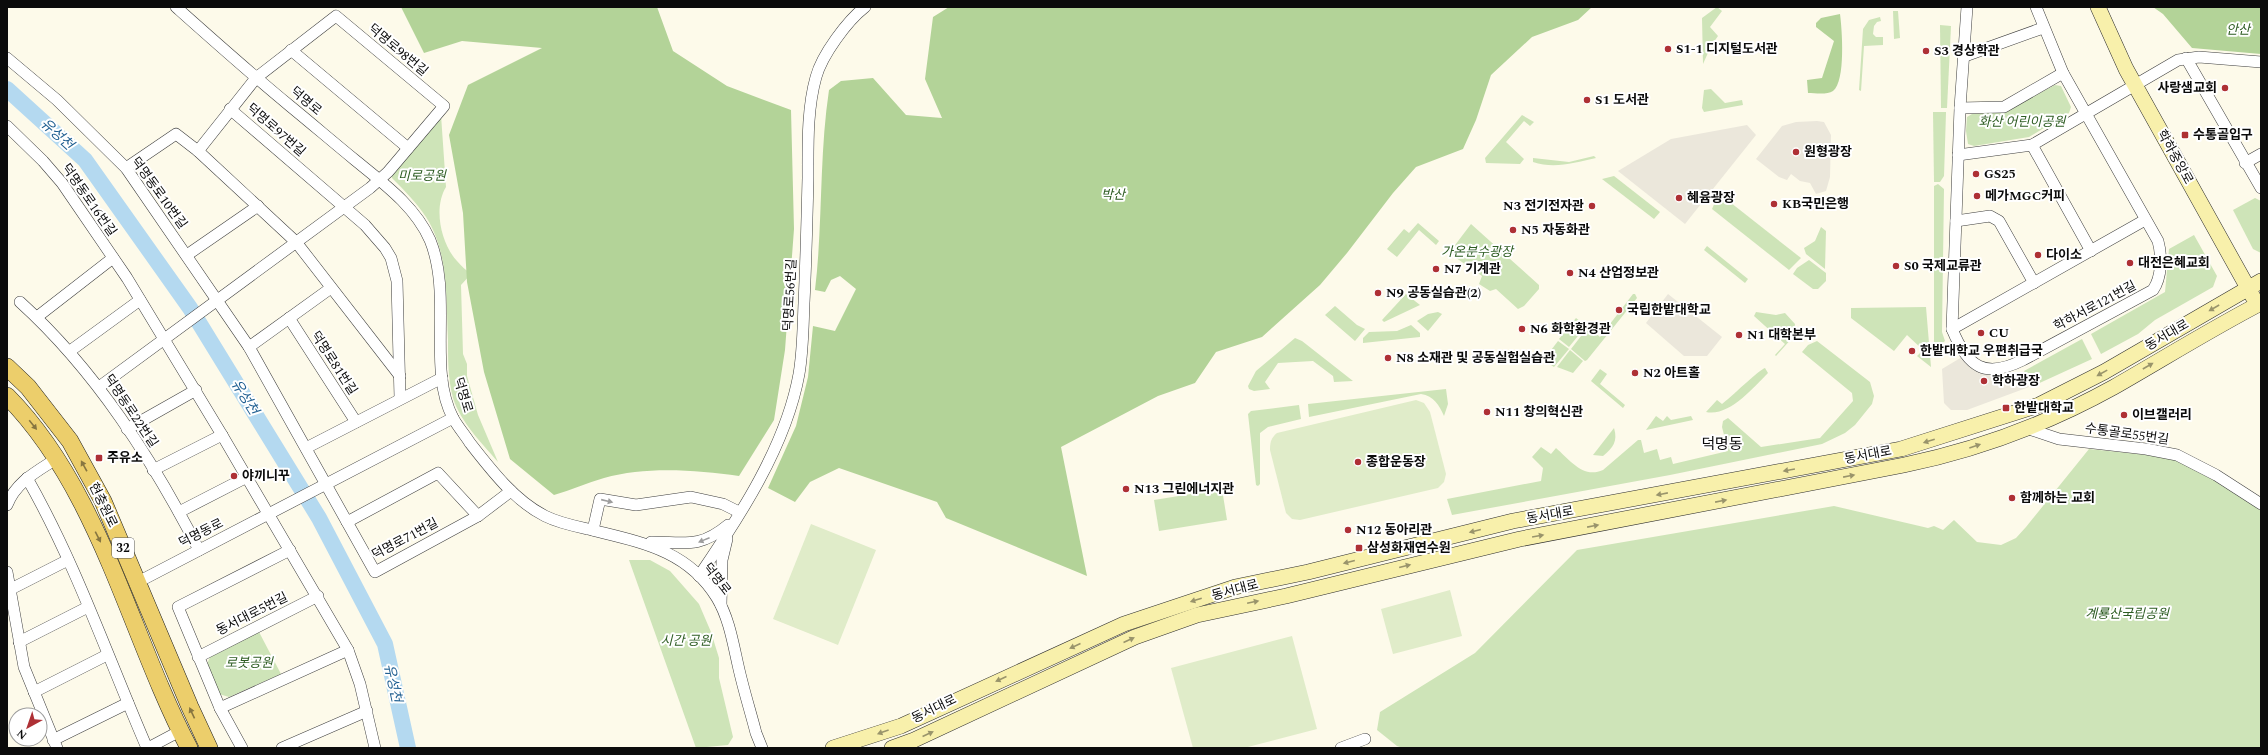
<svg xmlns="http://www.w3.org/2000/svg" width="2268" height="755" font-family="Spectral,'Noto Sans KR',serif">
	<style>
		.green { fill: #cee4b8 }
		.forest { fill: #b3d398 }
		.pitch { fill: #e0ecc9 }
		.plaza { fill: #ebe7db }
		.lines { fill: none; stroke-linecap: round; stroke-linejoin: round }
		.river { stroke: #b4d9f0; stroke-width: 16 }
		.street-casing { stroke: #3e3e3e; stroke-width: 12 }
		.secondary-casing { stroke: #2d2d2d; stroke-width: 16 }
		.primary-casing { stroke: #1c1c1c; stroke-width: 18 }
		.street { stroke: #fff; stroke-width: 11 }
		.secondary { stroke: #f8f0ab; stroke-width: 15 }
		.primary { stroke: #ecce6b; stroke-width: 17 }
		.oneway { fill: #99946b }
		.oneway2 { fill: #877640 }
		.oneway3 { fill: #9d9d9d }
		.poi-dot { fill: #ae3035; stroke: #fff; stroke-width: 1.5 }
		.labels { text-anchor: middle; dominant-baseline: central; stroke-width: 4; stroke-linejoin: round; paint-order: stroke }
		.shield { fill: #fff; stroke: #545454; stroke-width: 1 }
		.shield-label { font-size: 12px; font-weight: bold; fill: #0b0b0b }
		.park-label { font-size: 13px; font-style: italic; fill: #2d5c22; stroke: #fff }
		.poi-label { font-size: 13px; font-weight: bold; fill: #0b0b0b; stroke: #fff; text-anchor: start }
		.street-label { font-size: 13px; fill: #0b0b0b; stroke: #fff }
		.water-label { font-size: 14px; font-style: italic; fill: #205f91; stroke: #fff }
		.quarter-label { font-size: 15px; fill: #0b0b0b; stroke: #fff }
	</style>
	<rect width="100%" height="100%" fill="#fdfaea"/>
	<g class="green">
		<polygon points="1717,7 1722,11 1710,27 1718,36 1711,46 1703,64 1702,18"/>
		<polygon points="1893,11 1898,11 1900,38 1894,39"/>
		<polygon points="1880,17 1881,21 1877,22 1874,26 1873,34 1876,37 1883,37 1883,45 1864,46 1861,91 1859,90 1863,29 1869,20"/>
		<polygon points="1940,25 1951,26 1947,108 1941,108"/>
		<polygon points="2055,85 2061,86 2071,107 2069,113 2029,137 1974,146 1968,144 1966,131 1967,117 1972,114 2004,112"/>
		<polygon points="1711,89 1725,103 1742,100 1743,105 1704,112 1702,108 1704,90"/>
		<polygon points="1933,112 1946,112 1944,176 1940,182 1934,182"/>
		<path d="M441 115 446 187C433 208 441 244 457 261 461 266 466 270 471 274L461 285 463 354 467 364V376L478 415 498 462C482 443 461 423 453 398 448 379 448 360 448 340 446 299 449 253 426 217 416 202 404 190 392 178V175Z"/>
		<polygon points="1522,115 1534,122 1530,126 1524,121 1506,142 1524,159 1520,164 1486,163 1485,158"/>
		<path d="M1594 156 1596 158C1574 163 1554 169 1533 162V158L1569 162Z"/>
		<polygon points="1614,176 1660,212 1654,219 1602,179"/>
		<polygon points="1938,184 1944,189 1942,332 1945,341 1937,347 1934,343 1934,186"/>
		<polygon points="2255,198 2261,201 2261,253 2253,249 2233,210"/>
		<polygon points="1726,199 1801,258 1789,270 1712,209 1716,200"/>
		<polygon points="1418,223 1439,241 1436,245 1419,230 1397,257 1387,249 1404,229 1409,233"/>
		<polygon points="1471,224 1539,285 1539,289 1524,306 1518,309 1496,289 1490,291 1479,284 1482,276 1449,253"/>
		<polygon points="1821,227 1826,231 1825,269 1806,254 1804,248 1815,241"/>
		<polygon points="2194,235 2217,276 2213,287 2155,320 2138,334 2101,354 2091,334 2165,292 2169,249"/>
		<polygon points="1707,246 1748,279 1745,283 1704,250"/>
		<polygon points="1809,260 1826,273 1826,281 1818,289 1813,289 1793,274 1797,268"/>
		<polygon points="1406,294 1420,305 1384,322 1382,320"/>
		<polygon points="1633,294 1635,294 1637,298 1587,360 1585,361 1571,349 1588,327 1600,337"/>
		<polygon points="1335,306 1357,325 1365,329 1355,341 1325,315"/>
		<polygon points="1926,307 1931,367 1917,356 1923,350 1907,335 1894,351 1851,318 1851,308"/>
		<polygon points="1438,312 1442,314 1428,331 1417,321 1428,314"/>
		<polygon points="1756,312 1776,315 1785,313 1795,324 1793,337 1776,356 1775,355 1785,344 1754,316"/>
		<polygon points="1576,318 1586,326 1569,347 1559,339"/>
		<polygon points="1411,325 1420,333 1420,337 1363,343 1363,338 1369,332 1397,331"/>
		<polygon points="1295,338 1302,341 1353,381 1334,382 1333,376 1313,361 1278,363 1265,382 1270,389 1254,391 1249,389 1248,386 1256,371"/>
		<polygon points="2082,339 2092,359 2033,386 2024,371"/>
		<polygon points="1558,341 1569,349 1554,367 1545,361 1545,358"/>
		<path d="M1817 341 1870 382 1874 396 1872 404 1855 425 1845 433 1822 444 1670 475 1452 515 1447 499 1541 481 1543 468 1532 457 1541 447 1551 454 1556 448C1570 460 1583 479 1603 470L1638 440H1641L1644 453 1657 449 1660 460 1671 457 1673 464 1728 451 1722 427 1723 421 1728 418 1761 447 1820 438 1853 401 1852 393 1802 352 1808 345Z"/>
		<polygon points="1570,350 1583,361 1573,373 1557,367"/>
		<path d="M1765 368 1768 373C1753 388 1729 417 1706 412L1717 400 1722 404C1729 399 1760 369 1765 368Z"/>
		<polygon points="1600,369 1607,374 1600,384 1625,405 1623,408 1591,381"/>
		<path d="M1446 389 1448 404 1444 416C1439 405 1434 396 1421 394L1309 417 1308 404Z"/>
		<polygon points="1299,405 1301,419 1268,427 1260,433 1260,484 1258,486 1256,485 1248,414 1251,411"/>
		<polygon points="1656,416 1663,421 1667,416 1671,420 1691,416 1693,420 1646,430"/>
		<path d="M1614 428C1618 441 1613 448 1603 456L1593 455Z"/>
		<polygon points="2089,449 2176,458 2261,508 2261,748 1403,748 1397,746 1377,730 1380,712 1475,653 1577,550 1834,506 1928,528 1934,526 1943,530 1954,520 1977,542 2001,545 2016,538 2026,527"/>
		<polygon points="1222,489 1227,520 1159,531 1154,500"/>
		<polygon points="629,560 650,560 670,571 699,604 711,632 719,658 719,678 733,737 728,745 696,748"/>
		<polygon points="259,632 281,674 229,697 219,694 207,664 210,657"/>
	</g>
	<g class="forest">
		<path d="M401 7H657L673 51 727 86 791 110 794 229 785 350 774 420 739 476C696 470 646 466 604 478 587 483 571 490 554 495L510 459 484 372 467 282 463 213 449 135 468 85 542 48 462 41 424 53Z"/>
		<path d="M949 7H1592L1578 20 1532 37 1491 75 1476 120 1463 149 1416 167 1393 193 1347 253 1320 285 1262 337 1216 352 1195 383 1158 396 1061 447 1087 576 946 518 937 502 839 468 810 482 795 502 768 488 796 426 808 377 813 326 835 331 856 289 840 276 831 280 825 292 815 290C823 223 819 157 829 90L841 81 873 78 906 115 942 118 925 79 933 17Z"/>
		<polygon points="2153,7 2261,7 2261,54 2192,48 2163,14"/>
		<path d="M1840 14C1842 29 1846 81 1833 91 1827 95 1815 93 1808 93L1807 80 1822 78 1834 41 1816 27V23L1821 18Z"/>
	</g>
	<g class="pitch">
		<path d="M1416 400 1424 403 1430 412 1446 474 1444 482 1438 488 1300 520 1292 519 1286 513 1270 450C1270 442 1271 438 1277 433Z"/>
		<polygon points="811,524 876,550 838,645 773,619"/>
		<polygon points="1450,590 1462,636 1393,654 1381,609"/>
		<polygon points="1292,636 1317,729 1244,748 1193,748 1171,668"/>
	</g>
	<g class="plaza">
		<polygon points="1817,121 1824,122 1831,135 1830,177 1826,191 1816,194 1810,183 1800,181 1791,174 1787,180 1779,177 1756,159 1782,126 1796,122"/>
		<polygon points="1747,125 1756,135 1685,224 1618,171 1671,139"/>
		<polygon points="1668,294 1722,337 1707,356 1684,356 1646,323"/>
		<polygon points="1962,357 1981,371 1992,375 2006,375 2021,372 2029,387 1967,410 1951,410 1944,403 1942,369"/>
	</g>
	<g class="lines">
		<polyline class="river" points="7,89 85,160 190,308 319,518 385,644 408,748"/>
		<g class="street-casing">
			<g id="street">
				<path d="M176 7C213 40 251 74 290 106 312 124 333 142 355 160 383 183 415 206 430 240 453 296 427 369 453 418 458 427 465 435 470 443 491 470 515 501 545 516 559 523 574 526 588 529 639 542 687 549 717 598 729 618 733 643 738 665 743 688 750 710 756 733L762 748"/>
				<path d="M1967 7 1960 108 1952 329C1968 368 1985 379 2023 360L2153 290C2162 277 2162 256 2158 241L2063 73 2036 7"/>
				<polyline points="291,50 408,148"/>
				<polyline points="1965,56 2043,28"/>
				<polyline points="7,58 57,100 126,168 249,347 375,572 478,516 511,491"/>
				<polyline points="2186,58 2261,188"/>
				<polyline points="1960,108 2004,107 2063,73"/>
				<polyline points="230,109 365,225 385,248 391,258 397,281 400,398"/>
				<polyline points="7,126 43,161 62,183 127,278 222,435 348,650 360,684 375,748"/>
				<polyline points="2032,145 2091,251"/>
				<polyline points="1958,155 2032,145 2178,60 2199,57 2261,62"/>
				<polyline points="2245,163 2261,154"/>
				<polyline points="126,168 176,134 198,151 296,242 400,376"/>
				<polyline points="1956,221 1990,216 1999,221 2034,283"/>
				<polyline points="187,255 258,206"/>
				<path d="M20 302C96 371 152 459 199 550"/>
				<polyline points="37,317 113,258"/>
				<polyline points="289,318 356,422"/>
				<polyline points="1952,329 2145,220"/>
				<polyline points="249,347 331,288"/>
				<polyline points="70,351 140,300"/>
				<polyline points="99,387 370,188 388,172 444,106 336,16 256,78 198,151"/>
				<polyline points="2026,428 2059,439 2146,449 2177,455 2216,475 2261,504"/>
				<polyline points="127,429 196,390"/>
				<polyline points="306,448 442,378"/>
				<polyline points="153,470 222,435"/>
				<path d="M27 478C76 564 108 658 147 748"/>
				<path d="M7 505C16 482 36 472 56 459"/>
				<polyline points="179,512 247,477"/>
				<polyline points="347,522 438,473 478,516"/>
				<polyline points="593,530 600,499 636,505 691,497 723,504 739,512"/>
				<path d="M651 542C685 542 699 549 728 525"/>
				<polyline points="7,572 24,667 57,748"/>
				<path d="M699 576C740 516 786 446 799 374 803 351 803 327 804 303 806 262 807 220 808 178 808 145 807 109 816 77 822 55 847 21 865 7"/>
				<polyline points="138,582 453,418"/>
				<polyline points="9,590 68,560"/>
				<polyline points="721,605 722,560 727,539"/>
				<polyline points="19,642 88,607"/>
				<polyline points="198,657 318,596"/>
				<polyline points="34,692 107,655"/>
				<polyline points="220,708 348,650"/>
				<polyline points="53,740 128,703"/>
				<polyline points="148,748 180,731"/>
				<polyline points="242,748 220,708 178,607 290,550"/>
				<polyline points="282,748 367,711"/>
				<polyline points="1341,748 1365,739"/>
			</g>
		</g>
		<g class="secondary-casing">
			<g id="secondary">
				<polyline points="2098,7 2126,69 2253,297"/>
				<polyline points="833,748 901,726 1124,624 1235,587 1308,572 1513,521 1901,449 2039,405 2104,372 2261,281"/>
				<path d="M892 748 914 740 1135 637 1197 615 1286 596 1520 539 1904 465C1977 450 2049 423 2114 387 2163 359 2211 329 2261 303"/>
			</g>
		</g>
		<g class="primary-casing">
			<g id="primary">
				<polyline points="7,367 28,387 70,441 103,501 190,707 209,748"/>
				<path d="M7 396C100 490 129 633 189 748"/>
			</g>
		</g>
		<use href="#street" class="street"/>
		<use href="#secondary" class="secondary"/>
		<use href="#primary" class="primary"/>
	</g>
	<defs><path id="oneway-solid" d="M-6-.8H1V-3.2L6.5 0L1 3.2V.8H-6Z"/></defs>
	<g class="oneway">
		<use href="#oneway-solid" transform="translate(2214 308) rotate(150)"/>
		<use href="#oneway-solid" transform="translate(2148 366) rotate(-30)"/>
		<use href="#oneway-solid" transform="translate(2102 373) rotate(151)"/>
		<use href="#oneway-solid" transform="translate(1929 441) rotate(163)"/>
		<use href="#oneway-solid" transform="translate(1975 446) rotate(-19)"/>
		<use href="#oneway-solid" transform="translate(1789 470) rotate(170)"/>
		<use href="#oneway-solid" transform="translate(1849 476) rotate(-11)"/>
		<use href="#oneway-solid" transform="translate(1662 494) rotate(169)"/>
		<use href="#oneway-solid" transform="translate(1721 501) rotate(-11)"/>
		<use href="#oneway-solid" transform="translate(1593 526) rotate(-11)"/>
		<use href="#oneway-solid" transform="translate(1475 531) rotate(166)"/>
		<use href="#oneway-solid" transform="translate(1538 536) rotate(-10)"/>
		<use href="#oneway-solid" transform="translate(1349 562) rotate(166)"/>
		<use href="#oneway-solid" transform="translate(1405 566) rotate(-14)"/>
		<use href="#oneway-solid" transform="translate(1196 600) rotate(163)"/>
		<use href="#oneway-solid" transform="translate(1253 602) rotate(-12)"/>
		<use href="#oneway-solid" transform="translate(1129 640) rotate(-24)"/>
		<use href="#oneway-solid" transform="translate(1075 646) rotate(156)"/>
		<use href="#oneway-solid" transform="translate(1001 679) rotate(156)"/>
		<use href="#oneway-solid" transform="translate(883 732) rotate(160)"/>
		<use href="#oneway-solid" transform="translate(928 734) rotate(-25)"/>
	</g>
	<g class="oneway2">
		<use href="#oneway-solid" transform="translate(33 425) rotate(51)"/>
		<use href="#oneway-solid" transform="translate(84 466) rotate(-119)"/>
		<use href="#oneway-solid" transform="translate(98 537) rotate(63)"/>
		<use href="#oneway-solid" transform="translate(192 713) rotate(-115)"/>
	</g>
	<g class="oneway3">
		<use href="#oneway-solid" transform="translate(607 501) rotate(13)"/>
		<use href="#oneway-solid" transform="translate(704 540) rotate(158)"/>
	</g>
	<g class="poi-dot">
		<circle cx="1668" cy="49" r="4"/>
		<circle cx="1926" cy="51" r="4"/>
		<circle cx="2225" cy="88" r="4"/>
		<circle cx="1587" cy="100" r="4"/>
		<rect x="2181" y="131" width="8" height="8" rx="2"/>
		<circle cx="1796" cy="152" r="4"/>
		<circle cx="1976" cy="174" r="4"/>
		<circle cx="1977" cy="196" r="4"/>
		<circle cx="1679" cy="198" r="4"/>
		<circle cx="1774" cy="204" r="4"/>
		<circle cx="1592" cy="206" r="4"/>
		<circle cx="1513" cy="230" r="4"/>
		<circle cx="2038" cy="255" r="4"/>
		<circle cx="2130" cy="263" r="4"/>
		<circle cx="1896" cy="266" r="4"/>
		<circle cx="1436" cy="269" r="4"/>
		<circle cx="1570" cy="273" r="4"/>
		<circle cx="1378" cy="293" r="4"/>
		<circle cx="1619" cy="310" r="4"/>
		<circle cx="1522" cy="329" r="4"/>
		<circle cx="1981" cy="333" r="4"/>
		<circle cx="1739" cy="335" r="4"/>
		<circle cx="1912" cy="351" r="4"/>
		<circle cx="1388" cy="358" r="4"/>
		<circle cx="1635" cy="373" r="4"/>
		<circle cx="1984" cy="381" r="4"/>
		<rect x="2002" y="404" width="8" height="8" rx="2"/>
		<circle cx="1487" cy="412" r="4"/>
		<circle cx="2124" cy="415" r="4"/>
		<rect x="95" y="454" width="8" height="8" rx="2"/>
		<circle cx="1358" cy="462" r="4"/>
		<circle cx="234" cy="476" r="4"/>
		<circle cx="1126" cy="489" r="4"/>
		<circle cx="2012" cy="498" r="4"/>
		<circle cx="1348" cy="530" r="4"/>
		<rect x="1355" y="544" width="8" height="8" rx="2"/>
	</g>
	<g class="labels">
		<rect class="shield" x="112" y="538" width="22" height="20" rx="3"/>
		<g class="shield-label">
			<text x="123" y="548">32</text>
		</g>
		<g class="park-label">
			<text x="2238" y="30">안산</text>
			<text x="2022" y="122">화산 어린이공원</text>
			<text x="422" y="176">미로공원</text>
			<text x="1113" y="195">박산</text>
			<text x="1477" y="252">가온분수광장</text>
			<text x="2127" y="614">계룡산국립공원</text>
			<text x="686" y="641">시간 공원</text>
			<text x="249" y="663">로봇공원</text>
		</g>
		<g class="poi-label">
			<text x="1676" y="49">S1-1 디지털도서관</text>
			<text x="1934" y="51">S3 경상학관</text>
			<text x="2217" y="88" text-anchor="end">사랑샘교회</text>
			<text x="1595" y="100">S1 도서관</text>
			<text x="2193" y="135">수통골입구</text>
			<text x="1804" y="152">원형광장</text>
			<text x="1984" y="174">GS25</text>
			<text x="1985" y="196">메가MGC커피</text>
			<text x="1687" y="198">혜윰광장</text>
			<text x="1782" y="204">KB국민은행</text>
			<text x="1584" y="206" text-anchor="end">N3 전기전자관</text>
			<text x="1521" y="230">N5 자동화관</text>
			<text x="2046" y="255">다이소</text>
			<text x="2138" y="263">대전은혜교회</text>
			<text x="1904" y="266">S0 국제교류관</text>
			<text x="1444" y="269">N7 기계관</text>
			<text x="1578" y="273">N4 산업정보관</text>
			<text x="1386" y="293">N9 공동실습관(2)</text>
			<text x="1627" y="310">국립한밭대학교</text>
			<text x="1530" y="329">N6 화학환경관</text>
			<text x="1989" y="333">CU</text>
			<text x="1747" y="335">N1 대학본부</text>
			<text x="1920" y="351">한밭대학교 우편취급국</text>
			<text x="1396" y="358">N8 소재관 및 공동실험실습관</text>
			<text x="1643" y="373">N2 아트홀</text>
			<text x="1992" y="381">학하광장</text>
			<text x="2014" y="408">한밭대학교</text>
			<text x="1495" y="412">N11 창의혁신관</text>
			<text x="2132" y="415">이브갤러리</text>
			<text x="107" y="458">주유소</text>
			<text x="1366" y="462">종합운동장</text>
			<text x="242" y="476">야끼니꾸</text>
			<text x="1134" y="489">N13 그린에너지관</text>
			<text x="2020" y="498">함께하는 교회</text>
			<text x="1356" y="530">N12 동아리관</text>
			<text x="1367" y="548">삼성화재연수원</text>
		</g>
		<g class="street-label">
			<text transform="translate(398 50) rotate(40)">덕명로98번길</text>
			<text transform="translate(306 101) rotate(40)">덕명로</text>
			<text transform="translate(276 130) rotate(41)">덕명로97번길</text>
			<text transform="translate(2175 157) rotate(61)">학하중앙로</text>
			<text transform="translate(159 193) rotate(54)">덕명동로10번길</text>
			<text transform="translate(89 200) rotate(55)">덕명동로16번길</text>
			<text transform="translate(790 295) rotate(-87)">덕명로56번길</text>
			<text transform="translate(2095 306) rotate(-28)">학하서로121번길</text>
			<text transform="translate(2167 335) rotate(-30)">동서대로</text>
			<text transform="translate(334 363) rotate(57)">덕명로81번길</text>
			<text transform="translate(463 395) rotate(73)">덕명로</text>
			<text transform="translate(131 411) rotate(56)">덕명동로22번길</text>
			<text transform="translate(2127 434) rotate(8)">수통골로55번길</text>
			<text transform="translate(1868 455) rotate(-11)">동서대로</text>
			<text transform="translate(103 505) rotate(64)">현충원로</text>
			<text transform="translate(1550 515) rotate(-10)">동서대로</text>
			<text transform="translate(201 533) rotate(-27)">덕명동로</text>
			<text transform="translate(405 539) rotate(-28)">덕명로71번길</text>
			<text transform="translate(717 579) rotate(52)">덕명로</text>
			<text transform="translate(1235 590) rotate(-15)">동서대로</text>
			<text transform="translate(252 614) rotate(-27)">동서대로5번길</text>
			<text transform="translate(934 709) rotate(-26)">동서대로</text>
		</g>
		<g class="water-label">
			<text transform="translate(57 134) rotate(42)">유성천</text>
			<text transform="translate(245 397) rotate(58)">유성천</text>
			<text transform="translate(393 683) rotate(78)">유성천</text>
		</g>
		<g class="quarter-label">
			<text x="1722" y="444">덕명동</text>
		</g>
	</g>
	<rect width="2268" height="755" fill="none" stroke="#0b0b0b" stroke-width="16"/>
	<g transform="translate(28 727) rotate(220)"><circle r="19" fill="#ffffff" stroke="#9d9d9d"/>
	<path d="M0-3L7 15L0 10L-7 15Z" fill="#ae3035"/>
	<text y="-6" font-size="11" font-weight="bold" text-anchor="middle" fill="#0b0b0b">N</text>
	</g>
</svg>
